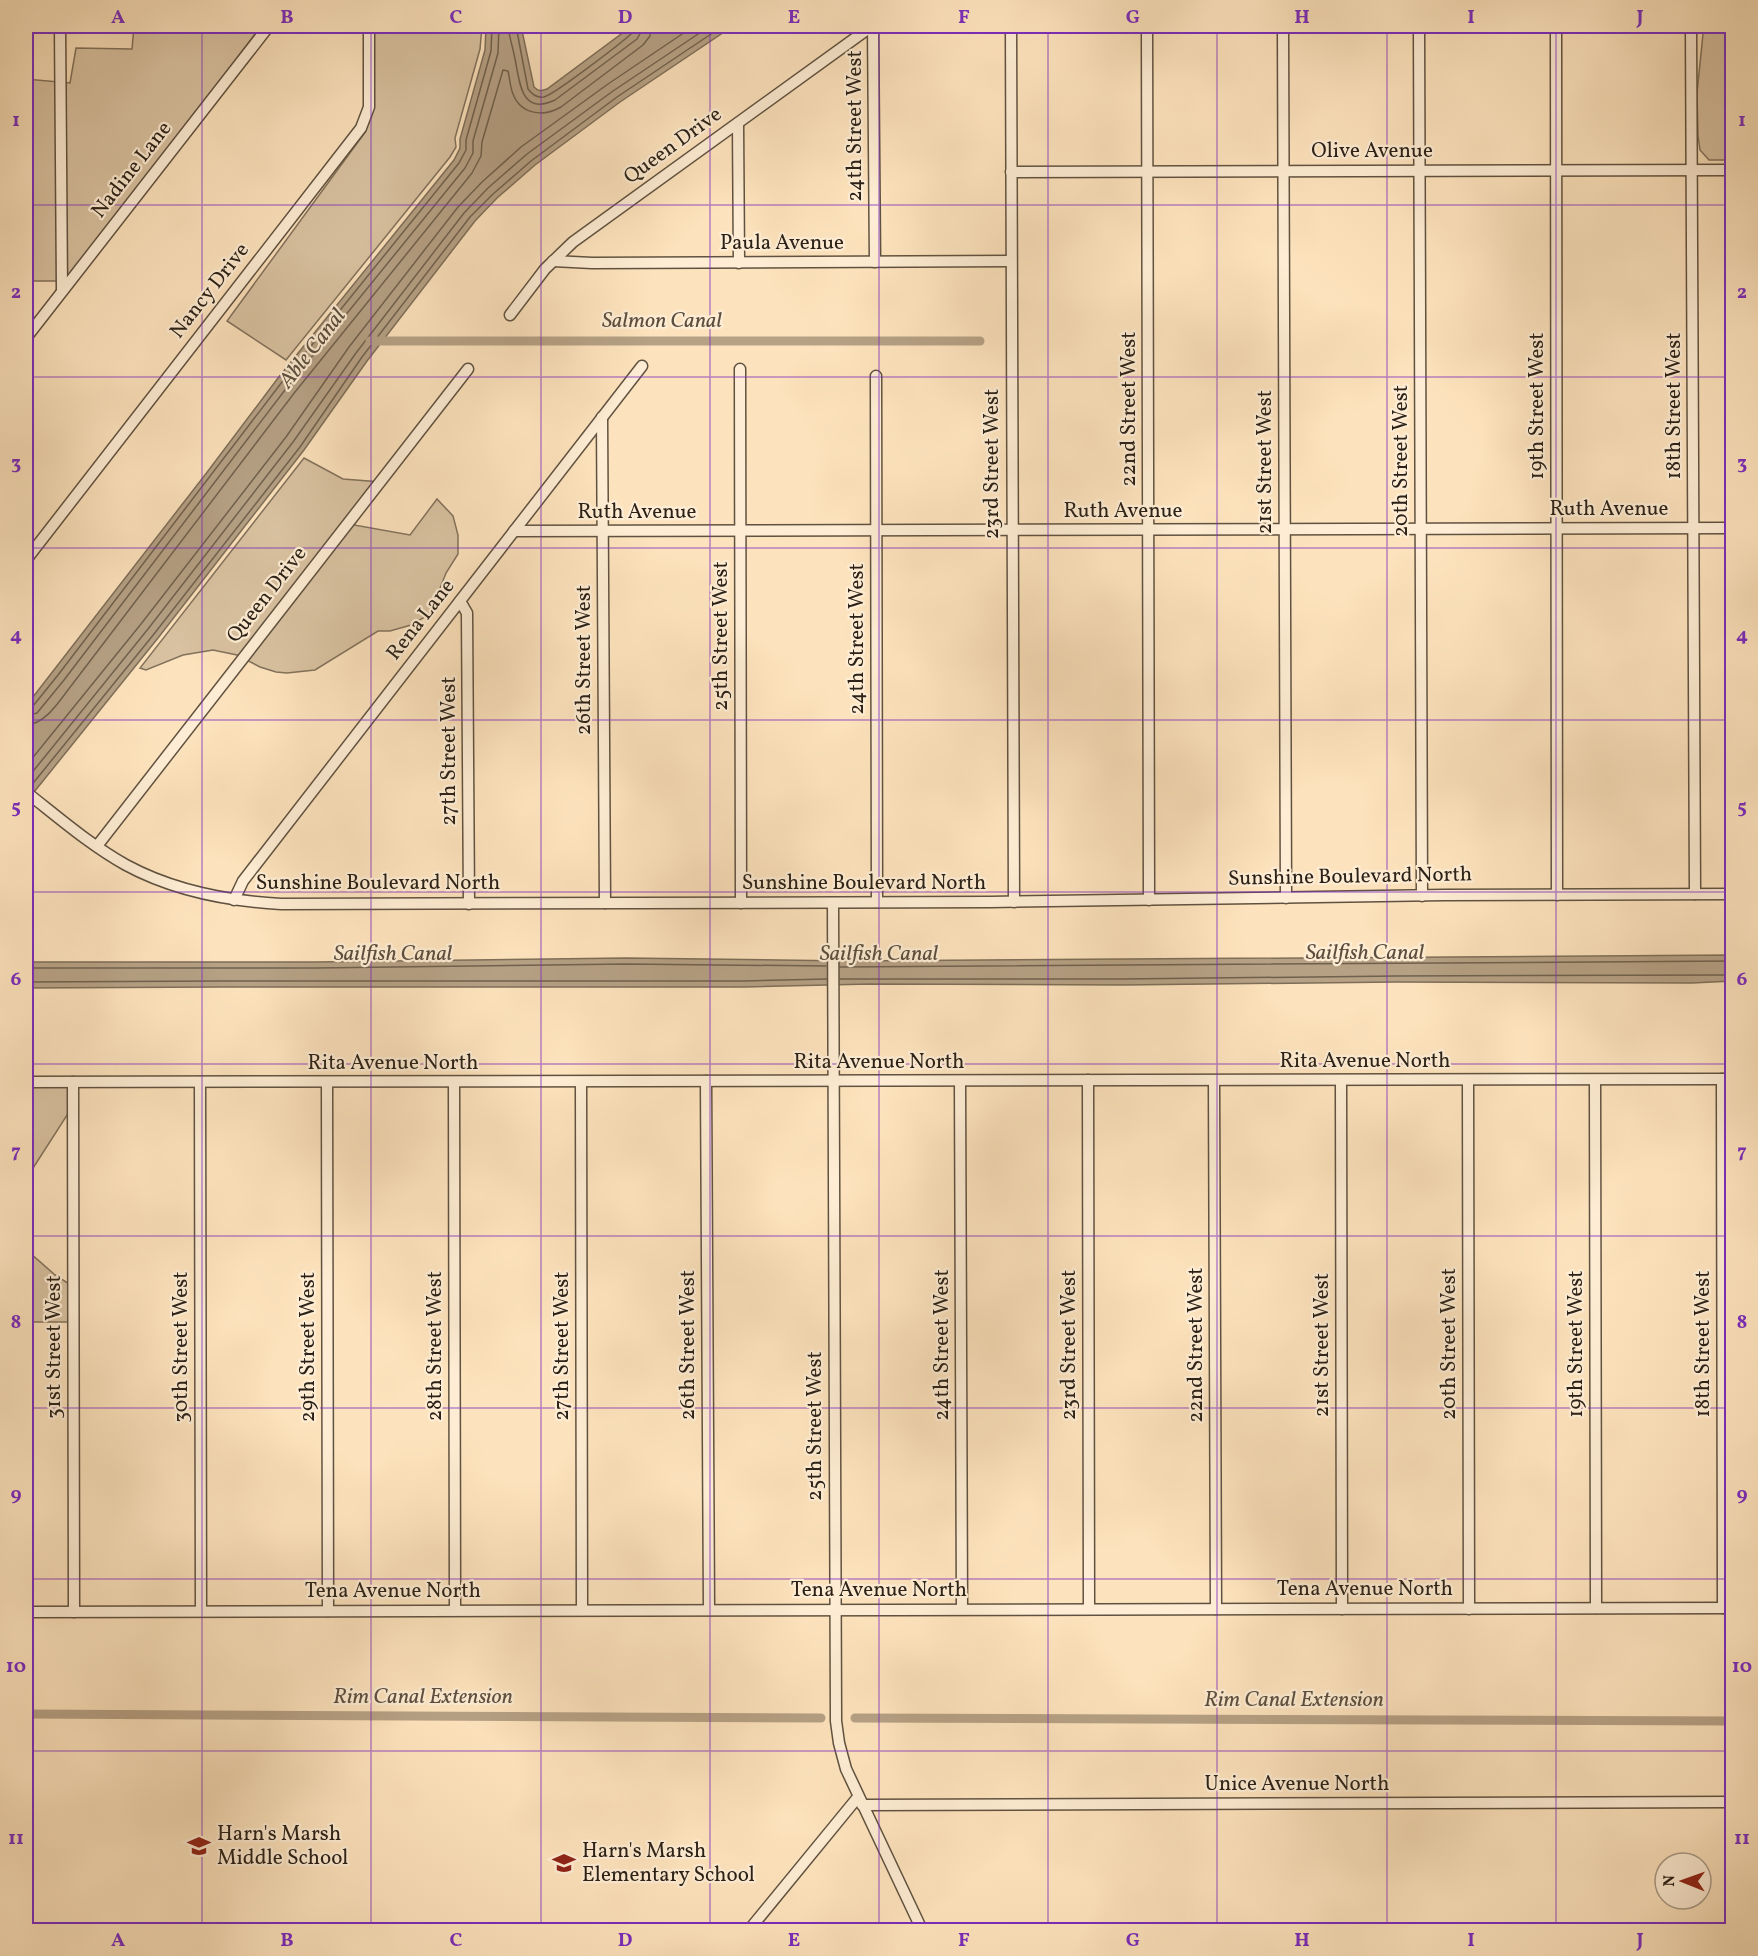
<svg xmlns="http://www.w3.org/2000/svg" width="1758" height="1956" font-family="Vollkorn,serif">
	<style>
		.green { fill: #d9c2a1; stroke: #82725c; stroke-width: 1.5 }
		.water { fill: #b6a185; stroke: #7e6e59; stroke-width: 1.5 }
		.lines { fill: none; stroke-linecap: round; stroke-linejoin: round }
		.shore { stroke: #70614e; stroke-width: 1.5 }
		.canal { stroke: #b6a185; stroke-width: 9 }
		.minor-casing { stroke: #605240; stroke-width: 13 }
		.minor { stroke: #feedd4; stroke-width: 10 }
		.grid { fill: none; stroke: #7b2cbf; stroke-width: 1.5; stroke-opacity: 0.55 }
		.labels { text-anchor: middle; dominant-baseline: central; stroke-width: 4.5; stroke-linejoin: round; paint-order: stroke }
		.street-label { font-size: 21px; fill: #2b2117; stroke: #feedd4 }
		.poi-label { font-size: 21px; fill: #2b2117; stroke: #feedd4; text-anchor: start }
		.water-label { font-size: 22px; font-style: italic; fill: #5c4e3e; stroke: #feedd4 }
		.neatline { fill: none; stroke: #7b2cbf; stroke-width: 2 }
		.grid-label { font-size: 20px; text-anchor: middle; font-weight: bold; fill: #7b2cbf }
	</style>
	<rect width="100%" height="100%" fill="#fde3bd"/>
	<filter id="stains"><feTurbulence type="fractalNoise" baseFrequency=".00333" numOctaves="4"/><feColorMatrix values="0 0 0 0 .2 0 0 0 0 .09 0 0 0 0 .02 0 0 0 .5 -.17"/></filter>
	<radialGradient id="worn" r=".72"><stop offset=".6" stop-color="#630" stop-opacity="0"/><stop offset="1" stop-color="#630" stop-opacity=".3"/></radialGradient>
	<g class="green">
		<polygon points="134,26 261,26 69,281 26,281 26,79 70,83 76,48 132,49"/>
		<polygon points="369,26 482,26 480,49 455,138 456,147 450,157 286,360 227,321 366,131"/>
		<polygon points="1702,26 1732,26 1732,160 1709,160 1700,150 1698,136 1697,93 1703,34"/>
		<polygon points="304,458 343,479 381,482 354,525 410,535 437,499 453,516 458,535 458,554 446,573 430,614 411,625 390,631 378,631 315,670 287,673 276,672 260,667 237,655 213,650 183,655 146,670 140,668"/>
		<polygon points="75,1082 71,1109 26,1179 26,1184 26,1084"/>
		<polygon points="26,1238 29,1252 55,1275 77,1289 77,1322 26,1322"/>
	</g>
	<g class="water">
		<path d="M486 26H521L534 87C539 92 541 91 547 89L632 26H733L620 102 535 165 497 198 475 221 367 361 304 450 158 638 26 802V706L208 471 278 378 454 160 460 148V139L485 50Z"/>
		<polygon points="1732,955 1732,981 1692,983 1396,982 1122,985 870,984 745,987 219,987 26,988 26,962 316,962 626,958 848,961"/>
	</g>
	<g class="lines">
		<g class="shore">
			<path d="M508 26C509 36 513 48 515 59 520 83 521 116 555 100L637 39 641 32 642 26"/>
			<path d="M516 26 528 89C532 94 536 98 544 97 555 94 620 44 631 34 635 30 634 31 635 26"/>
			<polyline points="26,709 33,706 58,675 282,382 459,163 466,150 466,140 491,51 492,26"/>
			<polyline points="26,716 37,713 64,680 288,386 465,168 473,153 473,141 498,53 499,26"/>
			<path d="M26 725C46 724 59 701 71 686L295 392 472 173 481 156 482 142 503 70 508 71C510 79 510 87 513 94 521 115 544 117 561 107L643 45 650 36 651 26"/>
			<polyline points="26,766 141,624 286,437 349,347 458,207 482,182 521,147 608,84 694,26"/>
			<polyline points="26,780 148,629 293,442 356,353 464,213 488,188 527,154 613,91 710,26"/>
			<polyline points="30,787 154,634 300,447 362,357 470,217 493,194 531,161 617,97 723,26"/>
			<polyline points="840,967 1732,961"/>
			<polyline points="26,968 316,968 626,964 826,966"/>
			<polyline points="840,979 1122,979 1396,976 1732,975"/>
			<polyline points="26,982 219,981 744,981 827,979"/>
		</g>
		<g class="canal">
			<polyline points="370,341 980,341"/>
			<polyline points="26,1714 821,1718"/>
			<polyline points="855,1718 1732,1721"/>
		</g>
		<g class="minor-casing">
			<g id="minor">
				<polyline points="60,26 62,291"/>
				<polyline points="873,26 875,262"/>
				<polyline points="1011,26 1014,902"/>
				<polyline points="1147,26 1149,900"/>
				<polyline points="1283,26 1286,898"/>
				<polyline points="1419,26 1422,896"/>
				<polyline points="1556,26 1557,895"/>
				<polyline points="1691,26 1695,894"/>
				<polyline points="738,123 739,263"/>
				<polyline points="1011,172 1732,170"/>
				<polyline points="553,261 592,263 1011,261"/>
				<polyline points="510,315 545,269 573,242 872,26"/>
				<polyline points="26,338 269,26"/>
				<polyline points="740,369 741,903"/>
				<polyline points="876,376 877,902"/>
				<polyline points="602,417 605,903"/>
				<polyline points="514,531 1732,528"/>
				<polyline points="26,560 361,128 369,107 369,26"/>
				<polyline points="460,601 467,613 469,904"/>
				<path d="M26 792C58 817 90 845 126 865 174 891 227 901 281 904L991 902 1444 895 1732 894"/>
				<polyline points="97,846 468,369"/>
				<polyline points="234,900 243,881 642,366"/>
				<polyline points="833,903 836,1721 839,1743 846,1769 922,1930"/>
				<polyline points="1722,1079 1723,1608"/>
				<polyline points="1088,1080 1089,1609"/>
				<polyline points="1468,1080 1469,1609"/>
				<polyline points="1595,1080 1596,1608"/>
				<polyline points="706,1081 709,1609"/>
				<polyline points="960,1081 962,1609"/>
				<polyline points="1214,1081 1216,1609"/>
				<polyline points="1341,1081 1342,1609"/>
				<polyline points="26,1082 1732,1079"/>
				<polyline points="73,1082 74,1612"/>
				<polyline points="200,1082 201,1611"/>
				<polyline points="454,1082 455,1610"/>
				<polyline points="581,1082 582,1610"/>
				<polyline points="327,1083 328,1611"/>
				<polyline points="26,1612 1732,1608"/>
				<polyline points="862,1805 1732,1802"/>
				<polyline points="749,1930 858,1797"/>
			</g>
		</g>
		<use href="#minor" class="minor"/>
	</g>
	<path class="grid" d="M202 26V1930M371 26V1930M541 26V1930M710 26V1930M879 26V1930M1048 26V1930M1217 26V1930M1387 26V1930M1556 26V1930M26 205H1732M26 377H1732M26 548H1732M26 720H1732M26 892H1732M26 1064H1732M26 1236H1732M26 1408H1732M26 1579H1732M26 1751H1732"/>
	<defs>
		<g id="school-bare" transform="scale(1.8)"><path d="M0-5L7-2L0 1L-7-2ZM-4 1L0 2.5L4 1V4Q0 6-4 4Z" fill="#8f2418" stroke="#feedd4" stroke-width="2.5" paint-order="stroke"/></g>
	</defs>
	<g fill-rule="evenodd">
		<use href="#school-bare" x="199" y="1846"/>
		<use href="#school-bare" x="564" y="1863"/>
	</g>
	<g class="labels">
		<g class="street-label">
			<text transform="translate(855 126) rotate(-90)">24th Street West</text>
			<text transform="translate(673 146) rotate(-36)">Queen Drive</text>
			<text x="1372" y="151">Olive Avenue</text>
			<text transform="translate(132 170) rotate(-52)">Nadine Lane</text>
			<text x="782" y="243">Paula Avenue</text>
			<text transform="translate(210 291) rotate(-52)">Nancy Drive</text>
			<text transform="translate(1537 406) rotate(-90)">19th Street West</text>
			<text transform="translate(1674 406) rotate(-90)">18th Street West</text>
			<text transform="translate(1129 409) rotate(-90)">22nd Street West</text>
			<text transform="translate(1401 461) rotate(-90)">20th Street West</text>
			<text transform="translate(1265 462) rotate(-90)">21st Street West</text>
			<text transform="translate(992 464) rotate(-90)">23rd Street West</text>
			<text x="1609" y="509">Ruth Avenue</text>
			<text x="1123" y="511">Ruth Avenue</text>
			<text x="637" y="512">Ruth Avenue</text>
			<text transform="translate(267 595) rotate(-52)">Queen Drive</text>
			<text transform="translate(421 620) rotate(-52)">Rena Lane</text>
			<text transform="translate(721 636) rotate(-90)">25th Street West</text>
			<text transform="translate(857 639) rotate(-90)">24th Street West</text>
			<text transform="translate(584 660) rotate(-90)">26th Street West</text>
			<text transform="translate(449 751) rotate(-90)">27th Street West</text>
			<text transform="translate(1350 877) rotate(-1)">Sunshine Boulevard North</text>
			<text x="378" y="883">Sunshine Boulevard North</text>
			<text x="864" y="883">Sunshine Boulevard North</text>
			<text x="1365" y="1061">Rita Avenue North</text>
			<text x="879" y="1062">Rita Avenue North</text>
			<text x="393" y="1063">Rita Avenue North</text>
			<text transform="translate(1449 1344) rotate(-90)">20th Street West</text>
			<text transform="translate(1576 1344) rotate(-90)">19th Street West</text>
			<text transform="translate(1703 1344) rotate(-90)">18th Street West</text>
			<text transform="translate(688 1345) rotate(-90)">26th Street West</text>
			<text transform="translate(942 1345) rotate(-90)">24th Street West</text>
			<text transform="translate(1069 1345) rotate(-90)">23rd Street West</text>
			<text transform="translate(1196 1345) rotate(-90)">22nd Street West</text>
			<text transform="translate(1322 1345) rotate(-90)">21st Street West</text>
			<text transform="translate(435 1346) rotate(-90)">28th Street West</text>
			<text transform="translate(562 1346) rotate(-90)">27th Street West</text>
			<text transform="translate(54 1347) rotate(-90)">31st Street West</text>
			<text transform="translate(181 1347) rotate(-90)">30th Street West</text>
			<text transform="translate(308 1347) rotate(-90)">29th Street West</text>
			<text transform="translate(815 1426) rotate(-90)">25th Street West</text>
			<text x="1365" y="1589">Tena Avenue North</text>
			<text x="879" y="1590">Tena Avenue North</text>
			<text x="393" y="1591">Tena Avenue North</text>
			<text x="1297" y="1784">Unice Avenue North</text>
		</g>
		<g class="poi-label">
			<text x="217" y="1834">Harn's Marsh<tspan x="217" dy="24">Middle School</tspan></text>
			<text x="582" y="1851">Harn's Marsh<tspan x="582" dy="24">Elementary School</tspan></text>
		</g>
		<g class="water-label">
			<text x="662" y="321">Salmon Canal</text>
			<text transform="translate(313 349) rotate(-52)">Able Canal</text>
			<text x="1365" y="953">Sailfish Canal</text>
			<text x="393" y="954">Sailfish Canal</text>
			<text x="879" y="954">Sailfish Canal</text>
			<text x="423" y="1697">Rim Canal Extension</text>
			<text x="1294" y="1700">Rim Canal Extension</text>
		</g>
	</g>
	<rect width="1758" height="1956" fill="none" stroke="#fde3bd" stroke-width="66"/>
	<g transform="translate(1683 1881) rotate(271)"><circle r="28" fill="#feedd4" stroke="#aa9b88" stroke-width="1.5"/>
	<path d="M0-4.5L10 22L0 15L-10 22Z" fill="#8f2418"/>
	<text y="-9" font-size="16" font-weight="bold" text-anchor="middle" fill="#2b2117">N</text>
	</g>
	<rect x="33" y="33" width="1692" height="1890" class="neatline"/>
	<g class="grid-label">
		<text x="118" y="23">A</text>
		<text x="287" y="23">B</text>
		<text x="456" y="23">C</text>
		<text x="625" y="23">D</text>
		<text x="794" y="23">E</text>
		<text x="964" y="23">F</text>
		<text x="1133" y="23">G</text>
		<text x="1302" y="23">H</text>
		<text x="1471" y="23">I</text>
		<text x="1640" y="23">J</text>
		<text x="16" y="126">1</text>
		<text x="1742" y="126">1</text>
		<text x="16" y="298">2</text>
		<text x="1742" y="298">2</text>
		<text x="16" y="469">3</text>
		<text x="1742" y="469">3</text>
		<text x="16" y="641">4</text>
		<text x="1742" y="641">4</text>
		<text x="16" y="813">5</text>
		<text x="1742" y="813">5</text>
		<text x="16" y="985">6</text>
		<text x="1742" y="985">6</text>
		<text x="16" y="1157">7</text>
		<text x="1742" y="1157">7</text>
		<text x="16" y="1328">8</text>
		<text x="1742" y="1328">8</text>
		<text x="16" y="1500">9</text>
		<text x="1742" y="1500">9</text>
		<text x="16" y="1672">10</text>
		<text x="1742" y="1672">10</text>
		<text x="16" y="1844">11</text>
		<text x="1742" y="1844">11</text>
		<text x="118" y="1946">A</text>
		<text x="287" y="1946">B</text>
		<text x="456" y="1946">C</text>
		<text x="625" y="1946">D</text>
		<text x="794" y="1946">E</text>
		<text x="964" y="1946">F</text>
		<text x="1133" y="1946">G</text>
		<text x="1302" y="1946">H</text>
		<text x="1471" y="1946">I</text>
		<text x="1640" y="1946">J</text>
	</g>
	<rect width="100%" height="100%" filter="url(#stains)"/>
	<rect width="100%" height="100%" fill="url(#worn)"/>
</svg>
